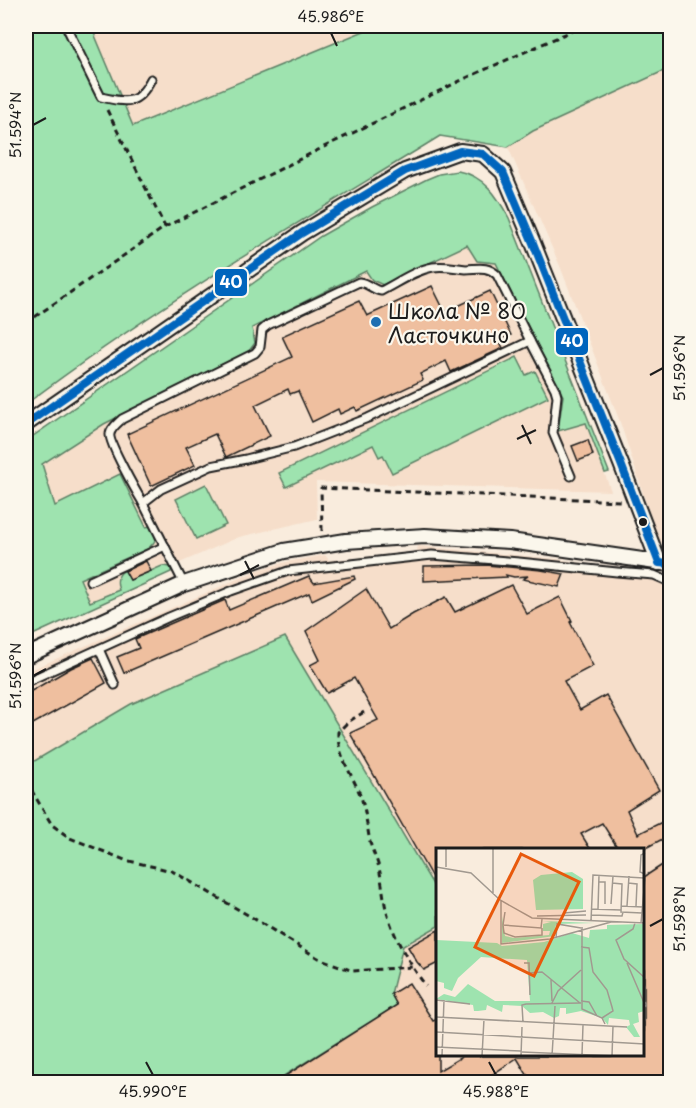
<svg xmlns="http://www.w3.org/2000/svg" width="696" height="1108" font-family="'Playpen Sans',sans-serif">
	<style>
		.built { fill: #f6deca }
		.green { fill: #9ee3af; stroke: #5d8066; stroke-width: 1.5 }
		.building { fill: #efbf9f; stroke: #1c1c1c; stroke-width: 1.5 }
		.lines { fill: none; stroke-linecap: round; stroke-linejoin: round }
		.lane-casing { stroke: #1c1c1c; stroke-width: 11 }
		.street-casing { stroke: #1c1c1c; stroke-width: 18 }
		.path { stroke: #1c1c1c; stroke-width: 3; stroke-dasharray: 6 4.5; stroke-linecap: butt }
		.lane { stroke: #fbf7ec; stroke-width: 7 }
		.street { stroke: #fbf7ec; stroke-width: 14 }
		.bus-1-casing { stroke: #fbf7ec; stroke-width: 12 }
		.bus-1 { stroke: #0065bd; stroke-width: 8 }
		.ticks { fill: none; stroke: #1c1c1c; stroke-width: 2 }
		.poi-dot { fill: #1f6fb2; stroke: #fbf7ec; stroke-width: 2 }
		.bus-dot { fill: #1c1c1c; stroke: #fbf7ec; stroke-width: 2 }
		.labels { text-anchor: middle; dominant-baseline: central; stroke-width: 4.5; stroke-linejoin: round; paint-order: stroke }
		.poi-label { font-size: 21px; fill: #1c1c1c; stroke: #fbf7ec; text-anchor: start }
		.inset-road { fill: none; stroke: #a19990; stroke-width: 1.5 }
		.view { fill: #e8590c; fill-opacity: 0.15; stroke: #e8590c; stroke-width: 3 }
		.inset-edge { fill: none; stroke: #1c1c1c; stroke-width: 3 }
		.line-badge { stroke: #fbf7ec; stroke-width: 2 }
		.badge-label { font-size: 16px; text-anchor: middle; font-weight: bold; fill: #fff }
		.neatline { fill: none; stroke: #1c1c1c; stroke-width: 2 }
		.ticks-label { font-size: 15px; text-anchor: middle; fill: #1c1c1c }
	</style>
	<rect width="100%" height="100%" fill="#f9ecdd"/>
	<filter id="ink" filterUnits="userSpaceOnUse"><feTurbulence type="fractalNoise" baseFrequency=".0167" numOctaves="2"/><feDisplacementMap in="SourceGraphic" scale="12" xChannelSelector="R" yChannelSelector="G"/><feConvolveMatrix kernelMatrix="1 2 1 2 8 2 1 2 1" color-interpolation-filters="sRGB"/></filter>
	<g filter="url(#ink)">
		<g class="built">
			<polygon points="91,26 376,26 133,126"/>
			<polygon points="670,68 670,553 661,542 653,524 620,422 560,266 508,147 533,131"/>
			<polygon points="474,183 586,423 611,491 316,482 317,519 239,537 52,619 26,447"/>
			<polygon points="418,546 556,559 670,577 670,1082 274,1082 397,1005 391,994 403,946 438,926 438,1056 644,1056 644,850 438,850 438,893 285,637 131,704 26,766 26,672 258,570 286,562 325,555 329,560 416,554"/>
		</g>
		<g class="green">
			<path d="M26 26H91L133 126 376 26H670V68L533 131 508 147 440 136C300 222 157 305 26 404Z"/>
			<path d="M458 171C485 176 497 196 509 218L609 472 605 473 586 423 558 431 563 396 496 263 477 261 467 245 383 285 372 280 366 271 252 328 255 343 249 351 104 424 42 464 55 506 120 474 146 527 151 526C157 537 158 541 147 549L80 579 90 602 119 590C116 582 117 574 125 570L130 580 162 566 171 567V572L26 638V606L28 595 26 589V441L321 236 372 207 427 179 439 174Z"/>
			<polygon points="517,357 526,375 535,371 548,397 392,473 383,455 379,457 373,445 286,487 279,473"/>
			<polygon points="206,484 226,525 196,539 176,499"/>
			<polygon points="285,637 438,893 438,926 403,946 391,994 397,1005 274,1082 26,1082 26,766 131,704"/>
		</g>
		<g class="building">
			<polygon points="432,286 445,312 490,291 511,335 499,340 503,348 451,372 446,361 420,374 423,380 357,411 355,407 340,414 338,409 312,422 298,391 290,394 288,389 255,405 270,436 226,457 215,434 186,447 195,465 151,486 127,434 292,357 282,336 359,301 367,316"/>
			<polygon points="588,440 593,455 578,461 572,446"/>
			<polygon points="146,561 151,571 130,580 125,571"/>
			<polygon points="486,565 541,570 564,574 559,587 523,579 528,576 514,577 506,575 507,577 424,581 424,566"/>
			<polygon points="309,576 314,583 354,576 355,579 312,600 309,593 124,673 117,657 139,648 135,639 225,600 229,610"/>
			<polygon points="511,585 527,614 560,597 572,621 570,622 593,666 564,681 580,710 606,695 659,790 627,810 638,834 670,818 670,835 642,850 619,850 602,823 581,834 591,850 438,850 438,888 350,733 378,720 354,678 327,693 310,665 320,660 306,631 366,589 389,629 413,614 446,597 455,612"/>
			<polygon points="93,658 106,683 26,728 26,694 71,668"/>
			<polygon points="670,860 670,1083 532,1083 517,1058 487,1078 485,1076 475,1083 274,1083 397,1005 391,994 409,983 433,1021 438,1019 438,1071 463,1056 644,1056 644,877"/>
			<polygon points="438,930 438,963 424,970 417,962 408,947"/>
		</g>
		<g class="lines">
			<g class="lane-casing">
				<g id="lane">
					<path d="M66 26 101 97C128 103 138 105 151 79"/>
					<path d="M143 503C137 493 108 442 110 434 111 428 118 423 122 419L255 353 260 347 262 330 268 325 359 282C368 283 373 290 381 291 397 283 415 270 433 267 444 265 455 268 466 269 477 269 487 265 497 275L530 341"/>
					<polyline points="90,581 165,546"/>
					<polyline points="184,584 143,503 161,489 211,466 246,459 294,447 368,418 530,341 555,389 557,396 553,433 571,476"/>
					<polyline points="99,649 115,685"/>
					<polyline points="26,682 169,617 231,591 288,571 432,555 519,562 617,572 654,575 670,582"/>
				</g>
			</g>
			<g class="street-casing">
				<g id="street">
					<polyline points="26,424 302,233 405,171 460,151 483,154 503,172 533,243 621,464 659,563"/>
					<polyline points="26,656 184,584 284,551 346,541 425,536 510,541 670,564"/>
				</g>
			</g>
			<g class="path">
				<polyline points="107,110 165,227"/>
				<polyline points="26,323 165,227 332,143 464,79 583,26"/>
				<polyline points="322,531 321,488 622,501"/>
				<path d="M364 712 348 722 338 732C337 756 353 775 361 797 366 812 367 827 370 842 372 851 377 859 379 868 382 881 383 895 386 909 394 938 408 962 426 986"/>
				<polyline points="26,781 52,825 70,838 125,860 172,871 253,918 318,958 353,971 412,967"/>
			</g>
			<use href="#lane" class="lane"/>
			<use href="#street" class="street"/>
			<g class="bus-1-casing">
				<polyline id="bus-1" points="26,424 302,233 405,171 460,151 483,154 503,172 533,243 621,464 659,563 670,564"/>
			</g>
			<use href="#bus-1" class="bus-1"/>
		</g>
	</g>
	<path class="ticks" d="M331 33 337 46M33 125 46 118M650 375 663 368M522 425 531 444M517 439 536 430M245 561 254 579M240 575 259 565M33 676 46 669M650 926 663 919M146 1062 153 1075M489 1062 496 1075"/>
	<circle class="poi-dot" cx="376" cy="322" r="6"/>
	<circle class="bus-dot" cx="643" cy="522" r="5"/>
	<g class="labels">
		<g class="poi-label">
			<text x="388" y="310">Школа № 80<tspan x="388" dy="24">Ласточкино</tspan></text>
		</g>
	</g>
	<g transform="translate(436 848)">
		<rect width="208" height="208" fill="#f9ecdd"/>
		<path d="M136 24 147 31V61L100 62 97 32 105 27ZM66 68 69 88 78 90 113 87 114 83H107V76L115 74 107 73 159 75 120 76 119 88 66 95ZM208 76V163L202 165 203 174 197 176 204 189H198L190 179 194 177 193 172 173 170 172 177 166 170 145 163 130 166V160H124L123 168 118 170 107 164 94 165 86 158 67 157 66 164 51 157 50 162 42 163H38L37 157 0 151 8 146 19 149 32 136 59 153H94L91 112 45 109 22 130 16 143 8 140V135L0 133V92L61 95 66 98 108 94 136 85 153 90 154 82 171 81V77Z" fill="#9ee3af"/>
		<path class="inset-road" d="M10 0V19M209 5 205 7 204 24 209 26M0 19 35 25 64 52 96 70 209 75M163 34H169V56M176 35 186 36 185 64 206 65M192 35 201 36 200 58M57 46V0M65 53V96L114 91 175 74M175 56 177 28M185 58 207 59M191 58 193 28M155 61 185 62M162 61 163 27M69 64 67 77 105 80 106 71M128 65 150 63M155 67 186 68 187 64M101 68 150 67M155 73 157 27 208 30M199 75 197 81 180 92 188 111 209 130M205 75 209 30M67 77 68 85 79 89 106 87V80M146 79V161L166 170 169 176M120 90 121 76 145 80M145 99 153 100 157 124 171 142 176 159 177 163 166 170M88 115H93L94 147M191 115 209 157M93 125 106 124 144 155M115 132 116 153M0 152 34 156M145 153 153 154 161 168M116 155 122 143 145 122M0 169 191 179M87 174 86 157 90 156 145 155M0 184 209 196M0 199 85 203M86 204 179 208M146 207 147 177M6 208 8 152M46 208 48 171M85 208 86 179M116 208 119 158M176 208 177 178"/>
		<path class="view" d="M85 6 143 34 98 128 39 99Z"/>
		<rect width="208" height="208" class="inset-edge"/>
	</g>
	<g class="line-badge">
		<rect x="214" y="268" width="34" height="29" rx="6" fill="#0065bd"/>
		<rect x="555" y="327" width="34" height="29" rx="6" fill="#0065bd"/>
	</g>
	<g class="badge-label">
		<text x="231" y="288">40</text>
		<text x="572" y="347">40</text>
	</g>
	<rect width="696" height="1108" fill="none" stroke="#fbf7ec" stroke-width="66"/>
	<rect x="33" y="33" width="630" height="1042" class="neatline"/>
	<g class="ticks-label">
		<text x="331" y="22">45.986°E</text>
		<text transform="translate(16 125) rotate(-90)" y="5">51.594°N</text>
		<text transform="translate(680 368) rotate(-90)" y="5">51.596°N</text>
		<text transform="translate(16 676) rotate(-90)" y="5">51.596°N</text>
		<text transform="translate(680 919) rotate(-90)" y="5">51.598°N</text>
		<text x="153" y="1097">45.990°E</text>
		<text x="496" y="1097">45.988°E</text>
	</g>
</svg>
